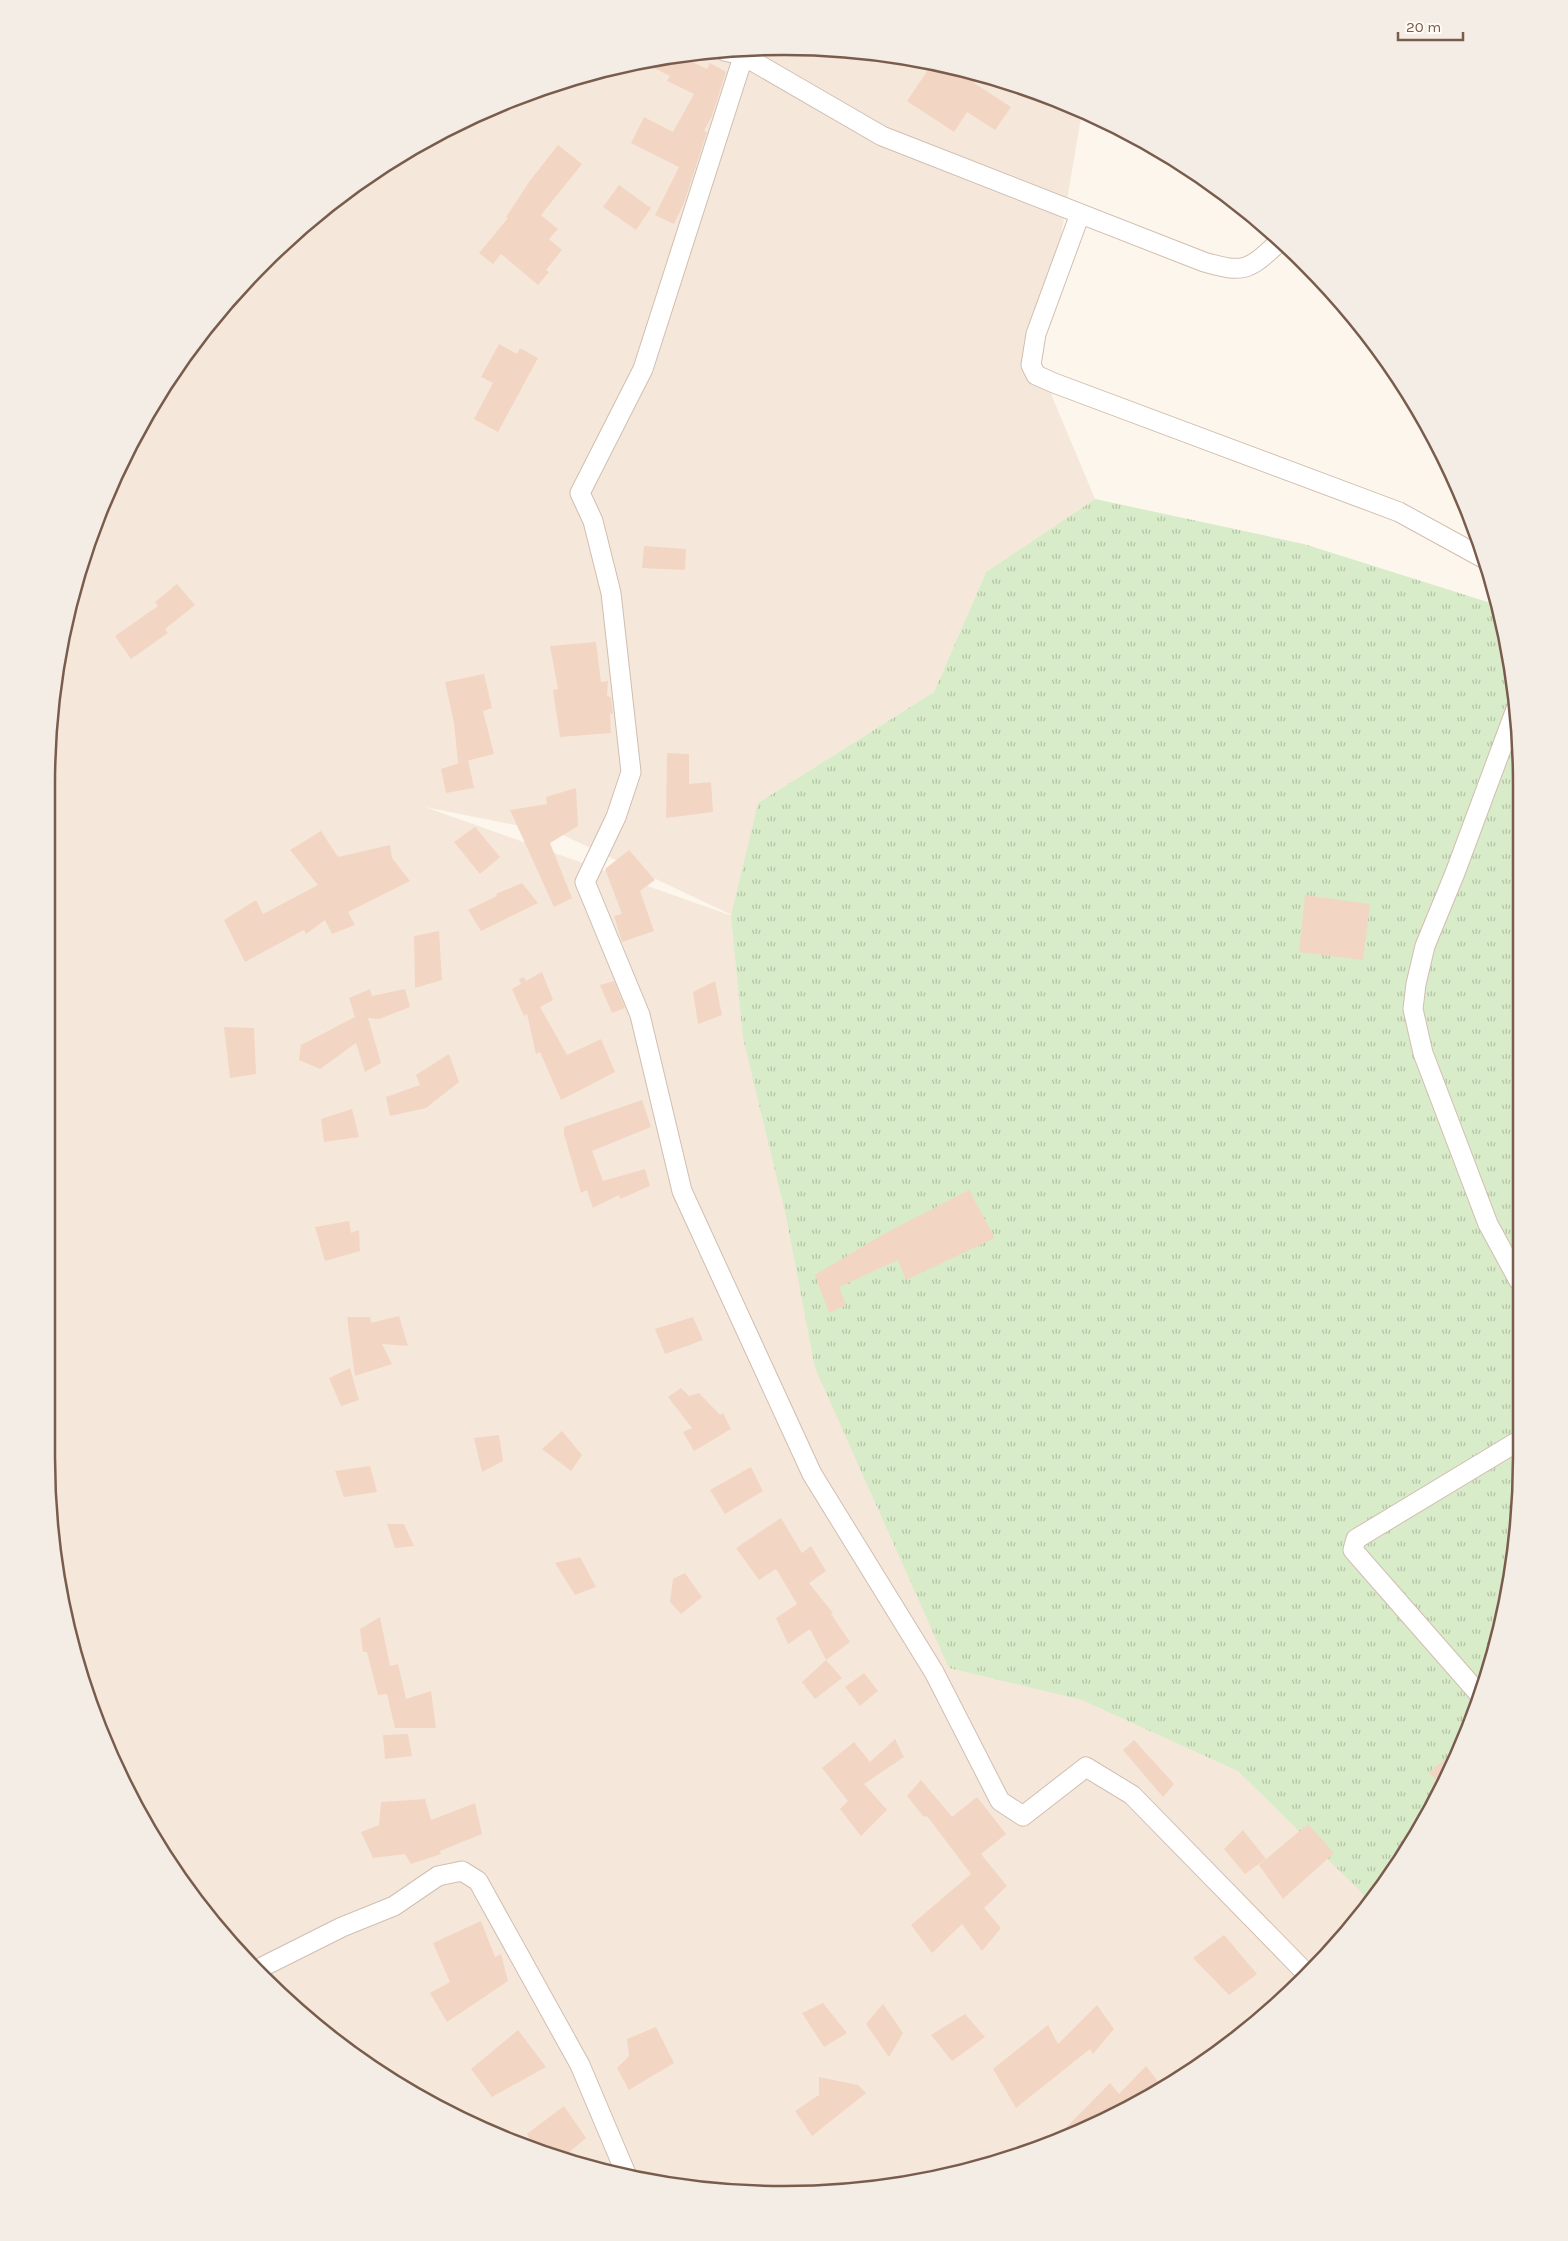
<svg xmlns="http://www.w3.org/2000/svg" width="1568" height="2241" font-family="Karla,sans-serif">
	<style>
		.residential { fill: #f5e8da; fill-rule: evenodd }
		.grass { fill: url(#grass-tufts) }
		.building { fill: #f3d5c3 }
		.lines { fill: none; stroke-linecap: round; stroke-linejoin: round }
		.minor-casing { stroke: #d1beb0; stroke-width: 21 }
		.minor { stroke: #fff; stroke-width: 19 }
		.rim { fill: none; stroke: #7a5c4d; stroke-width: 2.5 }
	</style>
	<defs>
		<pattern id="grass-tufts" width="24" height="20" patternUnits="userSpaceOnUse" patternTransform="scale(1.25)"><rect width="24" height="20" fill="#d8ecc9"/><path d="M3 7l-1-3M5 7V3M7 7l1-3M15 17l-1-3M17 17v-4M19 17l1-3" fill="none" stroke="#b4c2a5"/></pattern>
	</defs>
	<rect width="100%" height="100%" fill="#fdf6ec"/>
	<path class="residential" d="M832 48 975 71 1082 112 1039 365 1095 499 986 572 934 692 758 803 1310 1232 1520 1399V1505L1497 1648 1446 1783 1369 1906 1271 2011 1194 2071 1110 2119 1021 2156 928 2181 832 2193 688 2188 593 2170 501 2138 415 2096 298 2012 230 1944 170 1867 103 1740 71 1648 53 1554 46 784 60 640 102 502 145 415 199 335 297 230 415 145 547 85 687 53ZM425 807 561 834 738 918Z"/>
	<polygon class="grass" points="1095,499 1304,544 1497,605 1500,608 1515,687 1520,1505 1497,1648 1446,1783 1370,1905 1362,1893 1238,1771 1082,1700 949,1668 815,1368 786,1216 743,1038 731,916 758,803 934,692 986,572"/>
	<g class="building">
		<polygon points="678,55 707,69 710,63 726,72 712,116 704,131 707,132 684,203 674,224 655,215 679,167 631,143 644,117 673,132 694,94 667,81 670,76 644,63"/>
		<polygon points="932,64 980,73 974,83 1011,107 995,130 967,112 954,132 907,101"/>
		<polygon points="558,145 582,164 541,215 558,229 549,239 562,250 546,270 549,272 538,285 501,254 493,264 479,253 508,218 506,217 529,182"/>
		<polygon points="619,185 651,208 636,230 603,207"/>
		<polygon points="499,344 517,354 520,348 538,358 498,432 474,419 493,383 481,377"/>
		<polygon points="644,546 686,549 685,570 642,568"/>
		<polygon points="177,584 195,605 165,629 168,633 131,659 115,636 158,606 155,602"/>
		<polygon points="596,642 601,682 608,681 607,696 611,697 613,714 610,713 611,733 560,737 553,690 558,689 550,646"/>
		<polygon points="484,674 492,708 483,711 494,754 458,763 454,723 445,682"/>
		<polygon points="667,753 689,754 689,784 711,782 713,812 666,818"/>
		<polygon points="468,760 474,788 446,793 441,769"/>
		<polygon points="576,788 578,826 550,843 572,898 554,907 510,810 547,804 546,797"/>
		<polygon points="475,827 500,857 480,874 454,842"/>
		<polygon points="321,831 338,857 390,845 392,858 410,881 348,912 355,925 332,934 325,920 306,934 304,930 245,962 224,920 256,900 263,914 318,885 290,850"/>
		<polygon points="629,850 655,880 640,891 654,931 622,942 614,916 622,914 605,869"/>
		<polygon points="522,883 538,903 481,931 468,910 497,896 496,894"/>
		<polygon points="1305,895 1370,904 1363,960 1299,952"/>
		<polygon points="439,931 442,980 415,988 414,936"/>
		<polygon points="542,972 553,1000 540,1007 567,1055 601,1039 615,1072 561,1100 540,1052 536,1054 527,1014 524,1016 512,989 521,984 519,979 524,977 526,981"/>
		<polygon points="614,981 625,1008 612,1013 600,985"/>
		<polygon points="715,981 722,1015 698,1024 693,992"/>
		<polygon points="370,989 372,996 405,989 410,1007 379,1019 368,1018 381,1063 365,1072 356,1043 320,1069 299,1060 301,1045 355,1017 349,998"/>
		<polygon points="224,1027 254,1028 256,1074 230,1078"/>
		<polygon points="449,1054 459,1082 426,1108 390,1116 386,1097 420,1085 416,1075"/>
		<polygon points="642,1100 651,1127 592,1151 603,1181 645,1169 650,1186 620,1199 619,1195 593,1208 587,1190 581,1193 564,1134 564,1127"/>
		<polygon points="352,1109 359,1137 324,1142 321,1119"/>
		<polygon points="969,1190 995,1238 906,1280 898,1260 839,1287 846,1305 829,1313 815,1275 882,1235"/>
		<polygon points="349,1221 351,1233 359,1230 360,1251 325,1261 315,1227"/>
		<polygon points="399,1316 408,1346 382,1344 392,1364 355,1376 347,1317 370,1317 371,1323"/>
		<polygon points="693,1317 703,1340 665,1354 655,1329"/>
		<polygon points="350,1368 359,1400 341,1406 329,1378"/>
		<polygon points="681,1388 689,1396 699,1393 720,1415 723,1413 731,1429 694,1451 683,1432 692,1428 668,1397"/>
		<polygon points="562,1431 582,1455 571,1471 542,1449"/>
		<polygon points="499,1435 503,1461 482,1472 474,1438"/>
		<polygon points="370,1466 377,1492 344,1497 335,1471"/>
		<polygon points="751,1467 763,1491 725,1514 710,1490"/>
		<polygon points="781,1518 802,1553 811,1546 826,1571 809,1583 833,1613 831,1614 850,1642 826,1660 810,1629 788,1644 776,1618 797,1604 776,1569 759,1580 736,1548"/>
		<polygon points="387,1524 404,1524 414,1546 395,1548"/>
		<polygon points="580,1557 596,1587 575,1595 555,1563"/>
		<polygon points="685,1573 702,1597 681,1614 670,1602 673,1579"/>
		<polygon points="380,1617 390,1666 398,1664 406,1699 431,1691 436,1728 395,1728 387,1694 378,1695 367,1652 363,1652 360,1629"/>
		<polygon points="826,1660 842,1678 815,1699 802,1682"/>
		<polygon points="864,1673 878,1691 860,1706 845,1687"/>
		<polygon points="408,1734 412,1756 385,1759 383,1735"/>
		<polygon points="895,1739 904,1757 864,1784 887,1810 861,1836 840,1809 848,1801 822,1768 854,1742 870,1762"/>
		<polygon points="1134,1740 1174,1784 1163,1797 1123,1750"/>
		<polygon points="1459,1748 1446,1783 1443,1788 1429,1772"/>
		<polygon points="921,1780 952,1817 977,1797 1006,1834 981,1854 1007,1886 984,1908 1001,1928 982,1951 962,1924 932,1953 911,1925 971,1874 927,1816 924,1817 907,1796"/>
		<polygon points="425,1799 431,1820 475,1803 482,1834 440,1851 441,1854 411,1864 405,1854 373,1858 361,1832 379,1825 381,1802"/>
		<polygon points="1308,1824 1334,1853 1283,1899 1259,1865"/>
		<polygon points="1243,1830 1266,1859 1245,1874 1224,1849"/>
		<polygon points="481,1921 495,1957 501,1954 508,1981 447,2022 430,1993 450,1982 433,1943"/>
		<polygon points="1224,1935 1257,1974 1229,1995 1193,1958"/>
		<polygon points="823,2003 847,2033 824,2047 802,2013"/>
		<polygon points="883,2004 903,2033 889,2057 866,2024"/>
		<polygon points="1097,2005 1114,2029 1093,2054 1090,2049 1016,2108 993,2069 1048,2025 1058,2044"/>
		<polygon points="965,2014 985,2037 952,2061 931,2035"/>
		<polygon points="656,2027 674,2063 629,2090 617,2068 629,2056 627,2039"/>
		<polygon points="518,2030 546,2067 492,2097 471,2069"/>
		<polygon points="1146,2066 1163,2088 1110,2119 1050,2144 1110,2083 1119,2094"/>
		<polygon points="819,2077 858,2085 866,2093 812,2136 795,2111 819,2095"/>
		<polygon points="564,2106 586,2138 561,2159 536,2150 527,2134"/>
	</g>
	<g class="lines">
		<g class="minor-casing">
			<g id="minor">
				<path d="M725 51 742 55 882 136 1204 262C1245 274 1249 270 1279 242"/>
				<polyline points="745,51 643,369 580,493 593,521 611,593 631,772 616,817 585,882 640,1015 682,1191 812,1474 934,1672 1000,1801 1023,1816 1086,1767 1132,1795 1306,1973"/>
				<polyline points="1080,214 1036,334 1031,365 1036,375 1054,383 1399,512 1483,558"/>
				<polyline points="1516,709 1455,873 1425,946 1416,984 1413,1009 1423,1053 1488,1224 1519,1281"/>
				<polyline points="1479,1694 1353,1550 1356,1539 1520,1440"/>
				<polyline points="256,1970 342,1927 394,1906 438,1876 462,1871 478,1881 580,2065 627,2176"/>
			</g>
		</g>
		<use href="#minor" class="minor"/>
	</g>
	<path d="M0 0H1568V2241H0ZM784 55H784A729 729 0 0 1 1513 784V1457A729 729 0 0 1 784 2186H784A729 729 0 0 1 55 1457V784A729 729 0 0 1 784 55Z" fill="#f4ede6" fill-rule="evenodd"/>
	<path class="rim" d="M784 55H784A729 729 0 0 1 1513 784V1457A729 729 0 0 1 784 2186H784A729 729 0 0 1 55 1457V784A729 729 0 0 1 784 55Z"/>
	<path d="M1398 32v8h65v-8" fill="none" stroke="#7a5c4d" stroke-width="2.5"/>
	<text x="1406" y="32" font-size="15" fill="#7a5c4d" stroke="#fffaf3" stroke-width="4" paint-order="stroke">20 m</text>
</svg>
